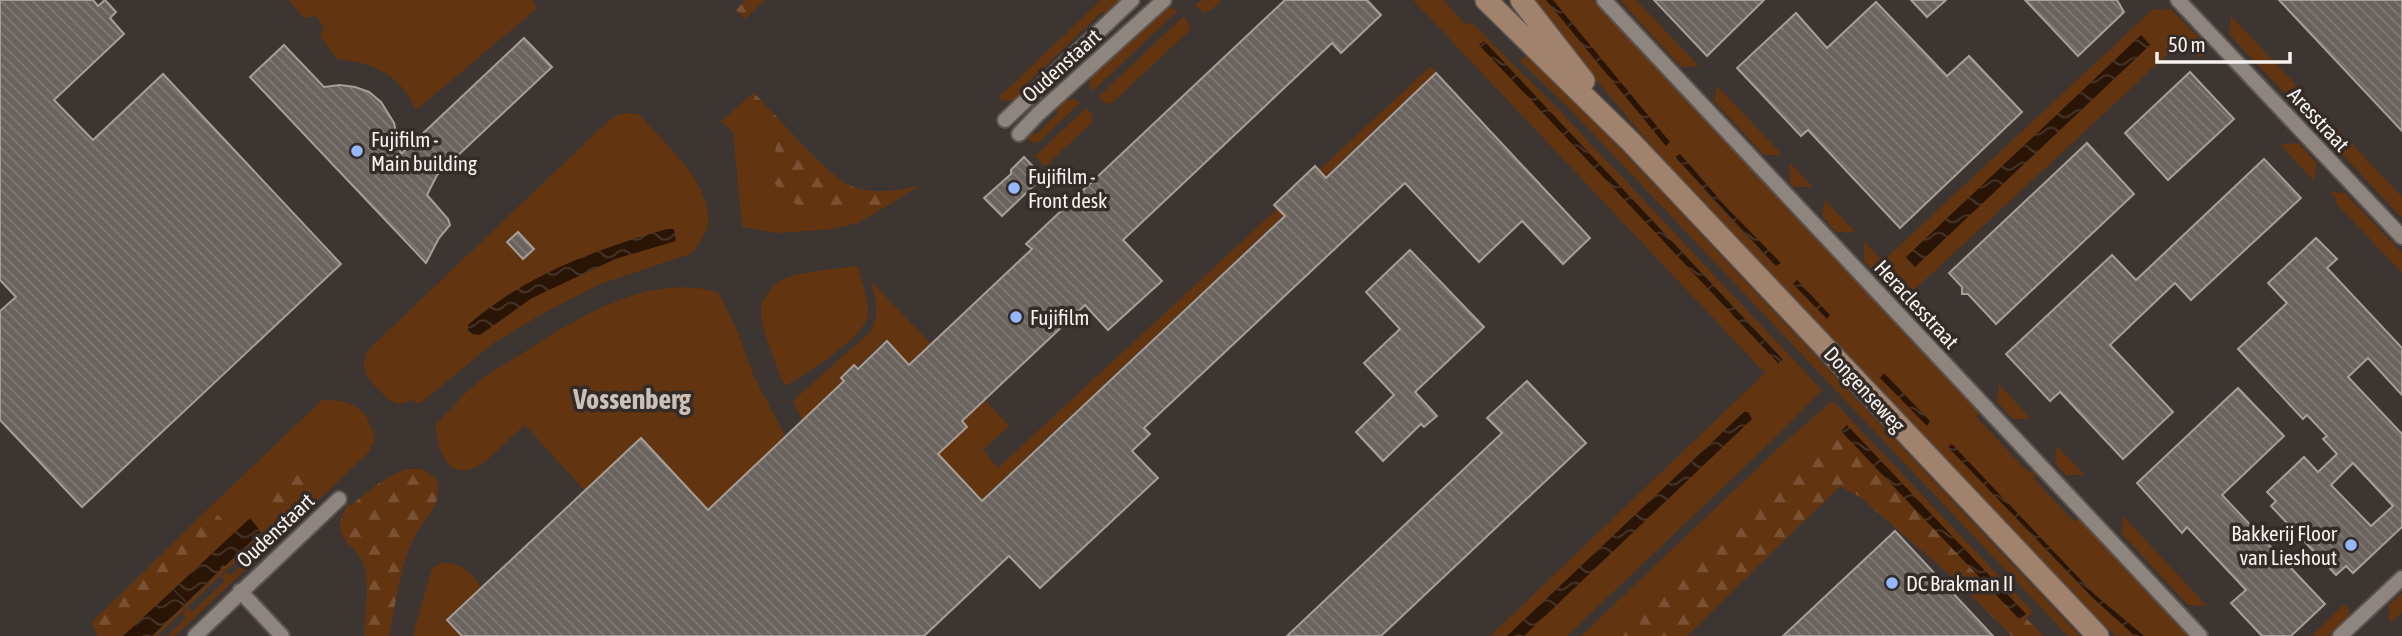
<svg xmlns="http://www.w3.org/2000/svg" width="2402" height="636" font-family="'Asap Condensed',sans-serif">
	<style>
		.green { fill: #633410; fill-rule: evenodd }
		.forest { fill: url(#forest-firs) }
		.water { fill: url(#water-waves) }
		.building { fill: url(#building-back-hatch); stroke: #a79e98; stroke-width: 2; fill-rule: evenodd }
		.lines { fill: none; stroke-linecap: round; stroke-linejoin: round }
		.street-casing { stroke: #5b5451; stroke-width: 18 }
		.secondary-casing { stroke: #5b5451; stroke-width: 24 }
		.street { stroke: #8e857f; stroke-width: 14 }
		.secondary { stroke: #a1826c; stroke-width: 21 }
		.poi-dot { fill: #94b7fd; stroke: #332b27; stroke-width: 2.5 }
		.labels { text-anchor: middle; dominant-baseline: central; stroke-width: 7; stroke-linejoin: round; paint-order: stroke }
		.street-label { font-size: 21px; fill: #f7f2ef; stroke: #332b27 }
		.poi-label { font-size: 21px; fill: #f7f2ef; stroke: #332b27; text-anchor: start }
		.district-label { font-size: 28px; font-weight: bold; fill: #cac0ba; stroke: #332b27 }
	</style>
	<defs>
		<pattern id="forest-firs" width="22" height="20" patternUnits="userSpaceOnUse" patternTransform="scale(1.75)"><rect width="22" height="20" fill="#633410"/><path d="M5 1l3.5 6h-7zM16 11l3.5 6h-7z" fill="#7a5233"/></pattern>
		<pattern id="water-waves" width="16" height="10" patternUnits="userSpaceOnUse" patternTransform="scale(1.75)"><rect width="16" height="10" fill="#2a1405"/><path d="M0 5q4-4 8 0t8 0" fill="none" stroke="#4a372a"/></pattern>
		<pattern id="building-back-hatch" width="6" height="6" patternUnits="userSpaceOnUse" patternTransform="scale(1.75)"><rect width="6" height="6" fill="#6a625d"/><path d="M-1 5l2 2M0 0l6 6M5-1l2 2" fill="none" stroke="#807975"/></pattern>
	</defs>
	<rect width="100%" height="100%" fill="#3d3531"/>
	<g class="green">
		<path d="M288 0H533L536 7 535 10 416 110C399 73 374 63 336 59L320 35 324 27 316 16 304 18Z"/>
		<polygon points="1101,0 1121,0 1107,13 1102,12 1019,91 1020,95 1014,101 1002,101 999,97"/>
		<polygon points="1201,0 1222,0 1211,10 1204,13 1195,5"/>
		<path d="M1413 0H1443L1467 26 1471 22 1560 111 1820 388 1821 391 1779 434 1567 636H1524L1752 419 1748 412H1744L1507 636H1490L1765 373ZM1484 41 1783 359 1778 363 1480 45Z"/>
		<path d="M1536 0H1546L1666 146 1669 142 1553 0H1594L1980 412 1976 417 2029 473 2034 469 2037 471 2033 478 2075 522 2080 517 2192 636H2144L2095 595 1949 447 2049 553 2094 599 2135 636H2116L2062 584 1681 181 1572 51ZM1681 154 1727 208 1780 263 1775 266 1704 190Z"/>
		<polygon points="1620,0 1636,0 1699,66 1681,67"/>
		<polygon points="1167,7 1178,10 1092,92 1089,83 1092,75 1161,10"/>
		<path d="M2153 9 2172 10 2203 42V55L2199 58 2175 33 2182 41 1912 292 1962 345H1943L1864 261V241L1883 261ZM2141 35 2150 45 1915 267 1906 258Z"/>
		<polygon points="1184,16 1190,26 1188,32 1113,102 1106,104 1098,97"/>
		<polygon points="2231,16 2402,197 2402,218 2229,34"/>
		<polygon points="1527,54 1533,56 2080,636 2068,636 1568,107 1520,61"/>
		<path d="M1431 66 1436 72 981 500 909 480 967 426 886 340 814 408 895 493 759 636 604 472 584 490 525 425C511 437 498 451 484 462 451 486 436 453 436 424 450 410 463 394 478 382 492 371 509 362 523 353 578 317 651 271 719 293L737 330 754 377 798 460 811 438 793 401 871 331C880 313 876 299 871 281L1009 426 983 450 998 468Z"/>
		<polygon points="1717,86 1782,154 1781,155 1764,155 1714,101"/>
		<polygon points="1075,99 1080,103 1039,142 1033,143 1026,137 1030,133 1037,134 1057,114 1058,107 1065,100"/>
		<path d="M745 100C776 130 779 138 773 181L830 211 884 208 858 223 832 229 780 233 742 227 733 132 721 121Z"/>
		<polygon points="1086,108 1092,115 1092,122 1045,167 1035,156"/>
		<path d="M625 113 639 114C663 142 713 184 708 224 706 235 699 244 692 253L598 285 542 314 492 344 422 402 417 404 412 400 399 404 389 400 373 384 365 373 364 365 365 355 370 348 603 126 615 116Z"/>
		<polygon points="2298,143 2317,163 2314,181 2280,145"/>
		<polygon points="1791,164 1813,187 1795,187 1790,183 1789,166"/>
		<polygon points="2330,192 2345,193 2402,253 2402,273 2335,202 2337,200"/>
		<polygon points="1825,199 1828,203 1855,232 1836,232 1822,216"/>
		<path d="M858 266C861 281 869 299 868 315 865 337 805 375 785 386 778 370 759 325 761 309 762 299 770 288 778 282 795 271 837 269 858 266Z"/>
		<polygon points="1999,384 2000,385 2031,419 2013,419 1997,402"/>
		<path d="M322 400C354 400 368 408 375 440L368 453 175 636H167L186 618 183 614 189 608 192 612 225 581 221 577 226 572 230 576 269 539 263 535 157 636H152L221 570 220 568 223 565 225 566 260 532 251 518 123 636H118L232 530 210 507Z"/>
		<polygon points="1831,402 1834,402 1852,421 2033,612 2011,633 1837,434 1625,636 1581,636 1786,441"/>
		<polygon points="2057,446 2085,475 2066,475 2055,464"/>
		<polygon points="2123,516 2207,606 2188,605 2122,534"/>
		<path d="M441 563C463 563 468 570 481 587L447 619 462 636H413L432 568Z"/>
		<polygon points="2402,593 2402,612 2389,623 2389,605"/>
		<polygon points="2344,604 2349,609 2349,617 2329,636 2315,636 2313,635"/>
	</g>
	<g class="forest">
		<polygon points="746,0 765,0 745,19 736,10"/>
		<path d="M754 93C776 115 826 175 851 186 874 195 898 191 920 185L884 208 830 211 803 209 782 195 773 181C779 138 776 130 745 100Z"/>
		<polygon points="1840,420 2043,636 2012,636 1950,575 1860,497 1840,486 1687,636 1616,636"/>
		<polygon points="302,460 326,483 279,529 255,506"/>
		<path d="M406 469H423L436 478C444 506 427 513 415 536 400 563 396 605 389 636H364C365 615 369 591 365 570 359 539 325 544 348 504L351 506C368 490 384 478 406 469Z"/>
		<polygon points="210,507 233,530 118,636 97,636 92,622"/>
	</g>
	<g class="water">
		<polygon points="1546,0 1553,0 1670,142 1666,146"/>
		<polygon points="2141,35 2150,45 1915,267 1906,257"/>
		<polygon points="1484,41 1783,360 1778,363 1479,45"/>
		<polygon points="1680,154 1727,208 1781,263 1776,266 1677,159 1676,156"/>
		<path d="M667 229H674L676 241 615 259 532 298 480 335 472 334 468 330V325C524 276 596 249 667 229Z"/>
		<polygon points="1797,280 1830,315 1827,319 1793,284"/>
		<polygon points="1884,373 1930,421 1927,426 1880,378"/>
		<polygon points="1744,412 1748,412 1752,419 1524,636 1507,636"/>
		<polygon points="1847,425 2026,614 2020,620 1841,431"/>
		<polygon points="1952,444 2095,595 2144,636 2135,636 2094,599 1948,447"/>
		<polygon points="250,518 261,532 225,566 223,565 220,568 221,569 187,602 174,589"/>
		<polygon points="173,590 186,603 152,636 123,636"/>
	</g>
	<g class="building">
		<polygon points="0,0 93,0 98,6 105,0 116,12 110,18 124,34 54,100 93,140 163,74 341,264 82,507 0,420 0,311 16,297 0,280"/>
		<polygon points="1285,0 1367,0 1381,15 1341,53 1332,43 1123,240 1162,281 1108,330 1085,305 962,421 967,427 938,454 982,501 1285,216 1274,205 1315,166 1326,178 1436,73 1590,238 1563,264 1522,221 1479,262 1405,183 1144,428 1150,434 1132,451 1158,478 1040,588 1009,556 924,636 462,636 447,620 641,438 708,510 844,381 841,378 854,365 858,369 887,341 909,365 1032,249 1026,244"/>
		<polygon points="1654,0 1764,0 1707,56"/>
		<polygon points="1911,0 1946,0 1927,17"/>
		<polygon points="2025,0 2117,0 2124,12 2078,56"/>
		<polygon points="2279,0 2402,0 2402,131"/>
		<polygon points="1876,2 1947,76 1969,56 2022,112 1900,228 1808,130 1801,136 1737,68 1796,13 1827,48"/>
		<polygon points="524,38 552,67 437,175 427,195 448,219 450,225 439,238 426,263 250,77 284,45 324,87 340,85 355,87 369,92 381,102 394,123 401,154"/>
		<polygon points="2190,72 2234,119 2168,180 2125,133"/>
		<polygon points="2087,143 2134,194 1996,324 1968,294 1962,294 1962,287 1949,273"/>
		<polygon points="1024,157 1043,177 1002,216 984,198 1011,174 1011,170"/>
		<polygon points="2264,159 2301,198 2191,300 2175,283 2110,345 2173,412 2123,459 2060,392 2050,401 2006,354 2112,255 2136,280"/>
		<polygon points="518,232 534,249 523,259 507,242"/>
		<path d="M2316 238 2337 259 2327 268 2402 348V395L2368 358 2348 377 2402 434V527L2353 573 2346 566 2336 575 2271 506 2276 501 2267 492 2304 457 2318 472 2337 454 2323 439 2327 436 2307 415 2303 419 2238 349 2287 303 2268 283ZM2353 463 2393 506 2371 526 2331 485Z"/>
		<polygon points="1410,250 1484,327 1415,392 1437,416 1424,427 1421,424 1383,461 1356,432 1394,395 1364,363 1400,329 1366,292"/>
		<polygon points="1527,381 1586,443 1381,636 1287,636 1502,433 1487,418"/>
		<polygon points="2238,388 2284,436 2222,495 2325,604 2291,636 2262,636 2231,603 2246,590 2187,527 2182,533 2137,483"/>
		<polygon points="1895,531 1993,636 1783,636"/>
	</g>
	<g class="lines">
		<g class="street-casing">
			<g id="street">
				<polyline points="1604,0 2200,636"/>
				<polyline points="2178,0 2402,237"/>
				<polyline points="1005,120 1132,0"/>
				<polyline points="1019,134 1038,114 1164,0"/>
				<polyline points="240,591 282,636"/>
				<polyline points="195,636 339,499"/>
				<polyline points="2340,636 2402,578"/>
			</g>
		</g>
		<g class="secondary-casing">
			<g id="secondary">
				<polyline points="1486,0 1631,142 2098,636"/>
				<polyline points="1521,0 1584,81"/>
			</g>
		</g>
		<use href="#street" class="street"/>
		<use href="#secondary" class="secondary"/>
	</g>
	<g class="poi-dot">
		<circle cx="357" cy="151" r="7"/>
		<circle cx="1014" cy="188" r="7"/>
		<circle cx="1016" cy="317" r="7"/>
		<circle cx="2351" cy="545" r="7"/>
		<circle cx="1892" cy="583" r="7"/>
	</g>
	<g class="labels">
		<g class="street-label">
			<text transform="translate(1061 65) rotate(-42)">Oudenstaart</text>
			<text transform="translate(2319 119) rotate(47)">Aresstraat</text>
			<text transform="translate(1917 304) rotate(47)">Heraclesstraat</text>
			<text transform="translate(1865 389) rotate(47)">Dongenseweg</text>
			<text transform="translate(275 530) rotate(-43)">Oudenstaart</text>
		</g>
		<g class="poi-label">
			<text x="371" y="139">Fujifilm -<tspan x="371" dy="24">Main building</tspan></text>
			<text x="1028" y="176">Fujifilm -<tspan x="1028" dy="24">Front desk</tspan></text>
			<text x="1030" y="317">Fujifilm</text>
			<text x="2337" y="533" text-anchor="end">Bakkerij Floor<tspan x="2337" dy="24">van Lieshout</tspan></text>
			<text x="1906" y="583">DC Brakman II</text>
		</g>
		<g class="district-label">
			<text x="632" y="399">Vossenberg</text>
		</g>
	</g>
	<path d="M2157 52v10h133v-10" fill="none" stroke="#f7f2ef" stroke-width="3.5"/>
	<text x="2168" y="52" font-size="21" fill="#f7f2ef" stroke="#332b27" stroke-width="5" paint-order="stroke">50 m</text>
</svg>
